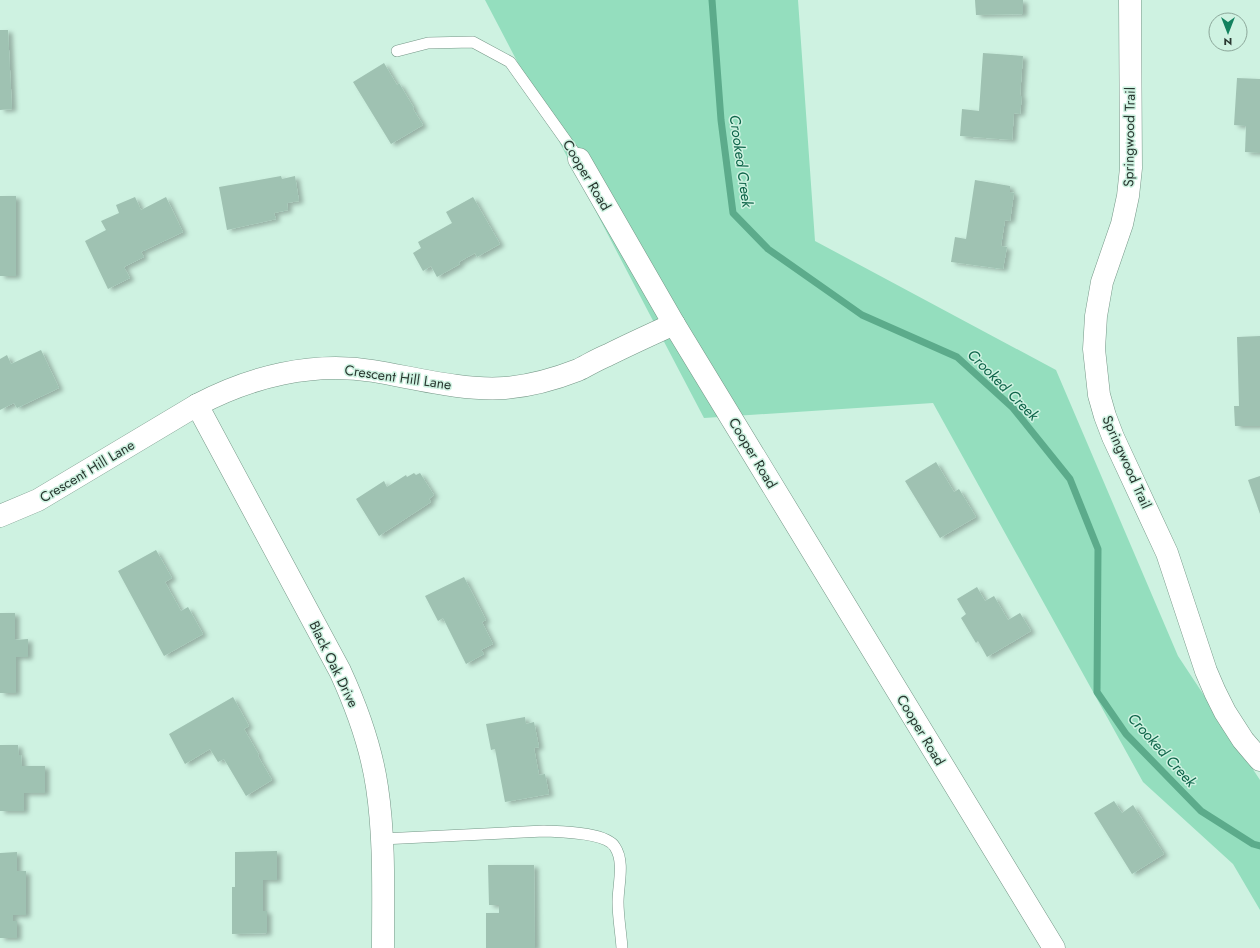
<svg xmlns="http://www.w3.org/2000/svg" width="1260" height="948" font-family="Jost,sans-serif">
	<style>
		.green { fill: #94debe }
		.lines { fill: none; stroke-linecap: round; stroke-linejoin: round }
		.stream { stroke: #5cab8b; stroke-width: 7 }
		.building { fill: #9fc2b2; filter: url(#shadow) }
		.service-casing { stroke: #759787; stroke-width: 12 }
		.minor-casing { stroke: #759787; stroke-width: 23 }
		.service { stroke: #fff; stroke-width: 11 }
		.minor { stroke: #fff; stroke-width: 22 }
		.labels { text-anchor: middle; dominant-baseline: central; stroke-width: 3; stroke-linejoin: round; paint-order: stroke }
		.street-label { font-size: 14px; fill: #293730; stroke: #cef2e1 }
		.water-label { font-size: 15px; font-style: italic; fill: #0e6449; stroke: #cef2e1 }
	</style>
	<defs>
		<filter id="shadow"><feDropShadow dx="4.5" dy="2.5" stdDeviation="2" flood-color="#0004"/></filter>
	</defs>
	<rect width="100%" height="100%" fill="#cef2e1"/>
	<polygon class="green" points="485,0 798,0 815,241 1056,370 1178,656 1260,780 1260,910 1233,864 1143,782 933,403 704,418"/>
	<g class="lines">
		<polyline class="stream" points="712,0 721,120 733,213 768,249 862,315 957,357 1013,408 1070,479 1098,549 1097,692 1126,734 1201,811 1253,844 1260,846"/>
	</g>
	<g class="building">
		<polygon points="975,0 1023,0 1023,14 976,15"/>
		<polygon points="0,30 8,30 12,109 0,110"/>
		<polygon points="983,53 1023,56 1020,96 1022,96 1020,114 1014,113 1012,140 960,136 962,109 979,111"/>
		<polygon points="384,63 397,85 399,83 414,108 413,109 423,125 391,144 353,82"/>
		<polygon points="1237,78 1260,79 1260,153 1245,152 1246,126 1234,125"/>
		<polygon points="281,176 282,179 295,176 299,201 287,203 288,210 274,213 276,219 227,230 219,187"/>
		<polygon points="975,180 1010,186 1010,192 1014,193 1010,221 1005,220 1001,246 1007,247 1003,269 951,262 955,237 966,239"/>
		<rect x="0" y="196" width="16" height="80"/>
		<polygon points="135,197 141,210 166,197 183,232 141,252 144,257 124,267 130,278 108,289 85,241 106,230 101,221 119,213 116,205"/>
		<polygon points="473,197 500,244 477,257 475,253 459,262 460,264 437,277 431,266 423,271 413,253 421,248 418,242 452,223 446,212"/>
		<polygon points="1260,336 1260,426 1235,426 1234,406 1239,406 1237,337"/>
		<polygon points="41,350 59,388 17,408 14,403 0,410 0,359 7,355 11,364"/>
		<polygon points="936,462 954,492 959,489 976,517 940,538 905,481"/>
		<polygon points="414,473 416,475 420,473 434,495 429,499 431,502 379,536 356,499 384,481 387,487 406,475 407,477"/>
		<polygon points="1260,476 1260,514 1248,480"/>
		<polygon points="156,550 172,578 165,582 181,611 188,607 203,634 164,656 118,571"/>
		<polygon points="464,577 486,620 482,622 493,644 481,650 484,654 466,664 443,618 438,621 425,596"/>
		<polygon points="977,587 985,601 994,596 1008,620 1020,613 1031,631 987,657 978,641 976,643 961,618 966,614 957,599"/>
		<polygon points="0,613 15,613 15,640 28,639 28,657 16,657 16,693 0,693"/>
		<polygon points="233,697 249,726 244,729 259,755 258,756 272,780 246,796 224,759 218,762 210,749 185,764 169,734"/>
		<polygon points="525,717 526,724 534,722 539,747 534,748 539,775 545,774 549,794 505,802 495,749 491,750 486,724"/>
		<polygon points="0,745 18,745 19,755 21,755 22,766 45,766 45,793 24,793 24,811 0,811"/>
		<polygon points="1114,801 1122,813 1133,805 1164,854 1132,874 1094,813"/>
		<polygon points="277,851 277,880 263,880 263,911 267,911 267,933 232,934 232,887 235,887 235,852"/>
		<polygon points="17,852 17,871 26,871 26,915 13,915 13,921 17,921 17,938 0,938 0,853"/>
		<polygon points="488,865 534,865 535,948 486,948 486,913 499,913 499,905 489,905"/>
	</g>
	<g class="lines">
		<g class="service-casing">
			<g id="service">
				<polyline points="397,51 428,43 473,42 510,62 579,159"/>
				<path d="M382 839 544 831C561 832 606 832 615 847 625 862 618 885 618 902 618 917 621 933 622 948"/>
			</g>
		</g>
		<g class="minor-casing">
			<g id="minor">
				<polyline points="1130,0 1131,168 1128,196 1122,224 1102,282 1096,316 1094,349 1099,395 1105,416 1113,437 1167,553 1206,671 1215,692 1225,712 1243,740 1260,760"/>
				<polyline points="579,159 674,324 1054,948"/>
				<path d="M197 405 340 671C357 708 371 746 377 787 385 840 383 894 383 948"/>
				<path d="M0 516 38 500 197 405C250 377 312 361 373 371 415 378 463 391 505 388 530 386 555 379 578 370 588 365 598 359 608 355 630 344 652 334 674 324"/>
			</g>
		</g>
		<use href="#service" class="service"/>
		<use href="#minor" class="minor"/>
	</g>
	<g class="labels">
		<g class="street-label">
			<text transform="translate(1129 137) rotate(-89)">Springwood Trail</text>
			<text transform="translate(587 175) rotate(59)">Cooper Road</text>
			<text transform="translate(398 377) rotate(8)">Crescent Hill Lane</text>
			<text transform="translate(753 453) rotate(59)">Cooper Road</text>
			<text transform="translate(1127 462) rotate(66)">Springwood Trail</text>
			<text transform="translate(87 471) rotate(-31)">Crescent Hill Lane</text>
			<text transform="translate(334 664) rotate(64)">Black Oak Drive</text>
			<text transform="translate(921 730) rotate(59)">Cooper Road</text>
		</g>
		<g class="water-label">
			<text transform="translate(741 161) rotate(82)">Crooked Creek</text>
			<text transform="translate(1003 385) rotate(45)">Crooked Creek</text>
			<text transform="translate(1162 750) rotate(48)">Crooked Creek</text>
		</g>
	</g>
	<g transform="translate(1228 32) rotate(180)"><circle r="19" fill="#cef2e1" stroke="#8ca79a"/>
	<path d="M0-3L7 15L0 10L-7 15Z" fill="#12815e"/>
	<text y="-6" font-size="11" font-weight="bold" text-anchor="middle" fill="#293730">N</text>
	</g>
</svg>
